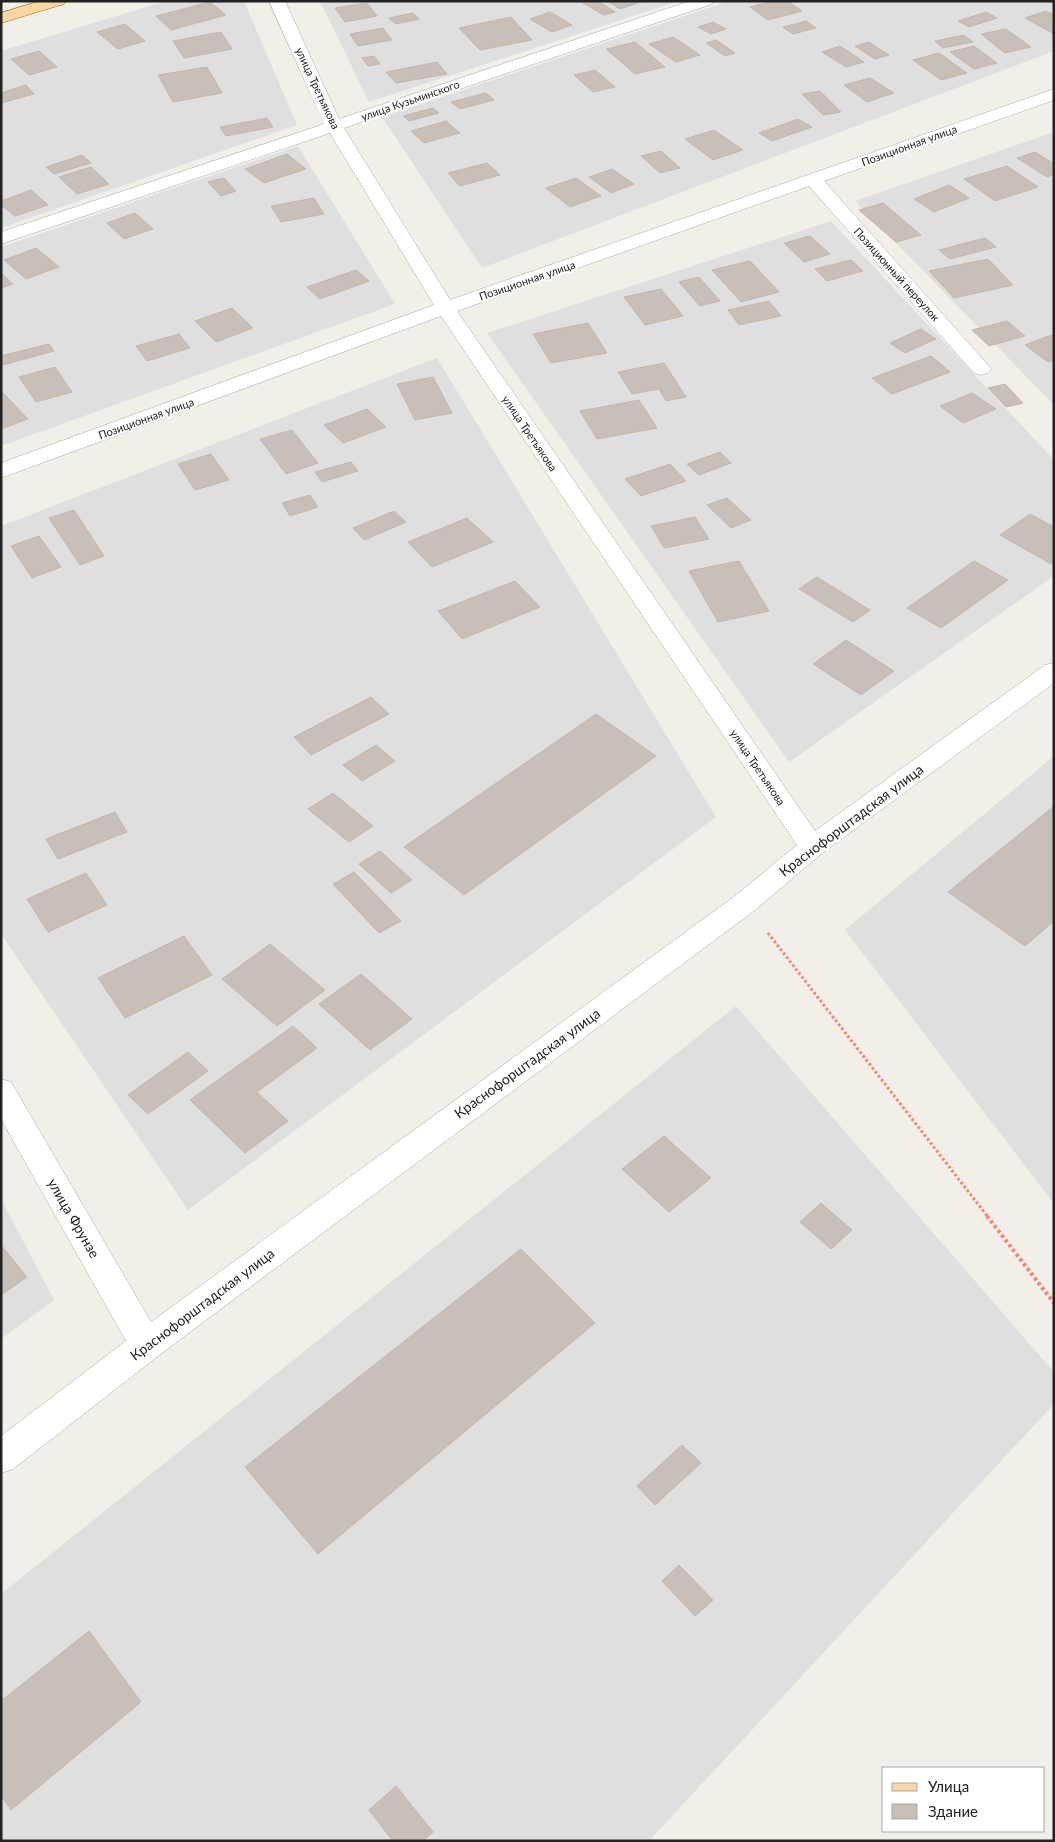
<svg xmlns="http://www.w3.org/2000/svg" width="1055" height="1842" font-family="Lato,sans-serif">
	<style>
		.residential { fill: #e0dfdf }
		.building { fill: #c7bfb8; stroke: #c4b6ab }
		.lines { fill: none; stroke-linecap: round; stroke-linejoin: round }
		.minor-casing { stroke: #a9a9a9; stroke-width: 1 }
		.major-casing { stroke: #a06b00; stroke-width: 1 }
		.path-far1 { stroke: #fa8072; stroke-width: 3; stroke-dasharray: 2.5 2.5; stroke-linecap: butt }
		.path { stroke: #fa8072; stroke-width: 4; stroke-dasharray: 3 3; stroke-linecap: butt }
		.minor { fill: #fff; fill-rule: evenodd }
		.major { fill: #fcd6a4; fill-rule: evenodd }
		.labels { text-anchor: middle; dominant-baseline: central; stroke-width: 4; stroke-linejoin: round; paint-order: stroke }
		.far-street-label { font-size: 11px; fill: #222; stroke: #fff }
		.street-label { font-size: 14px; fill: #222; stroke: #fff }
	</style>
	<rect width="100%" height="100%" fill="#f2efe9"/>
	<g class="residential">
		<polygon points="166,1 244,1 297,125 1,228 1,51"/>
		<polygon points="320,1 679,1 369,102"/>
		<polygon points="729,1 1054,1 1054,51 482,268 382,117"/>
		<polygon points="1054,132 1054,405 855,201"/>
		<polygon points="298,146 395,304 1,446 1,247"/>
		<polygon points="831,221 1054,460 1054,576 789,762 487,333"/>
		<polygon points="437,358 716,817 188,1210 1,934 1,526"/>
		<polygon points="1054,756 1054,1204 845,930"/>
		<polygon points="736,1006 1054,1372 1054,1404 649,1841 1,1841 1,1594"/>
		<polygon points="1,1199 54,1300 1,1339"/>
	</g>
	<g class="building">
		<polygon points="588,1 598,1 615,12 604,15 583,3"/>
		<polygon points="608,1 643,1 620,9"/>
		<polygon points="773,1 787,1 802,11 768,20 750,7"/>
		<polygon points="210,2 226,15 171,30 156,16"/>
		<polygon points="367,3 377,16 345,22 335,8"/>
		<polygon points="1046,11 1054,15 1054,34 1025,18"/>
		<polygon points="550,12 572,25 552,32 530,19"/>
		<polygon points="986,12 997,18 969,27 958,21"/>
		<polygon points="413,13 419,19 395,24 389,18"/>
		<polygon points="511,17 532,40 480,50 459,28"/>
		<polygon points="806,21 816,28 793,34 783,27"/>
		<polygon points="713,22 726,29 711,34 698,27"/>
		<polygon points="125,24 145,41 118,49 97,32"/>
		<polygon points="383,28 392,40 358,46 350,34"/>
		<polygon points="1006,29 1031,47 1005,53 981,34"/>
		<polygon points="221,32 232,49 184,58 173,41"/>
		<polygon points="964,35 973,42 943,48 935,41"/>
		<polygon points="673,37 700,55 676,62 649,44"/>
		<polygon points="716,40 735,53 725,56 706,43"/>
		<polygon points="635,42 665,67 635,74 606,49"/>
		<polygon points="869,42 889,55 875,59 855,46"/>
		<polygon points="840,46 864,62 846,67 822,52"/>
		<polygon points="974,46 997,63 974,69 950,52"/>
		<polygon points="39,51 57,67 29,75 11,59"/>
		<polygon points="939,53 967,73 941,80 913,60"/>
		<polygon points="374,56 380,64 368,66 362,58"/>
		<polygon points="437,62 447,74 396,83 386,72"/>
		<polygon points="207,67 222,93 173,102 158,75"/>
		<polygon points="595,70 615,87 593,92 574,75"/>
		<polygon points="870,78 894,93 867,102 844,85"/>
		<polygon points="26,85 34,94 1,103 1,93"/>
		<polygon points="820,91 841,112 823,115 802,94"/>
		<polygon points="486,93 494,100 460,109 451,102"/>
		<polygon points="433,108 439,113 409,121 403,116"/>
		<polygon points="267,118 273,127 226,136 220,127"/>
		<polygon points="798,119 812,127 772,141 759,133"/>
		<polygon points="446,121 460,133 424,143 411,131"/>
		<polygon points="714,130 743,150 713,160 685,139"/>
		<polygon points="661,151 680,168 660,173 641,156"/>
		<polygon points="1035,152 1054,164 1054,174 1047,177 1017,158"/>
		<polygon points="287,154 306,169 264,183 245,169"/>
		<polygon points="82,155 91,163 54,174 46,167"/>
		<polygon points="487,163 500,175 460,186 448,173"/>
		<polygon points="1007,166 1038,187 995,201 964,179"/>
		<polygon points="91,167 109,184 77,194 59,177"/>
		<polygon points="612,169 634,184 611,193 589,177"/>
		<polygon points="224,178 236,191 221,196 208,182"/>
		<polygon points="576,178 601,196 570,207 546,188"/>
		<polygon points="949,185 969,198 934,212 914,199"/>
		<polygon points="31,190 48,205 15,216 1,205 1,201"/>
		<polygon points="314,198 324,214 281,222 271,206"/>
		<polygon points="883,203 921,235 896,242 859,210"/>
		<polygon points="135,213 153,229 124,239 107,223"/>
		<polygon points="810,236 830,254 804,262 784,243"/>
		<polygon points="985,238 996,247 950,259 939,250"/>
		<polygon points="36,248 59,267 26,279 4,260"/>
		<polygon points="988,259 1013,285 954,298 929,271"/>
		<polygon points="851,260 863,271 827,281 815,269"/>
		<polygon points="750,261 779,292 741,302 712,270"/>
		<polygon points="356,270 369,281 320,299 307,287"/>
		<polygon points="1,273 13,284 1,288"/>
		<polygon points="699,277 720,301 700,306 679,282"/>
		<polygon points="661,289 683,316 645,325 624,297"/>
		<polygon points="769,301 781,316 739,325 728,310"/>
		<polygon points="232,308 253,328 216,342 195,321"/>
		<polygon points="1007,321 1025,336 989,346 972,330"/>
		<polygon points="588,323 607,353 551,363 533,334"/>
		<polygon points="921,329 936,339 905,353 890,343"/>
		<polygon points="179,334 190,348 147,361 136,346"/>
		<polygon points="1054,334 1054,360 1048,362 1025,345"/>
		<polygon points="49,344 54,351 3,365 1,361 1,356"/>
		<polygon points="931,356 950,372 892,394 872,378"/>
		<polygon points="664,363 686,397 666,401 659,389 632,394 618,372"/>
		<polygon points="55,367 72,392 36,402 19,377"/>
		<polygon points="433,377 452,413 415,420 397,384"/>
		<polygon points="1005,384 1023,403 1006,407 988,388"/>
		<polygon points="1,391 28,419 1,429"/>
		<polygon points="972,393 996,409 963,423 940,406"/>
		<polygon points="639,400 657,428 597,439 580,411"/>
		<polygon points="367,409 386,427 343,443 324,425"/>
		<polygon points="292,430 318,463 286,474 260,439"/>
		<polygon points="720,452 731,463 699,475 687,464"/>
		<polygon points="211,454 229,480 195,490 178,464"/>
		<polygon points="351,462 358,471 322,482 315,472"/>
		<polygon points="670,464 686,481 641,496 625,479"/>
		<polygon points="310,495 318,507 290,516 282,503"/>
		<polygon points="727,498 751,520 731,528 707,505"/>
		<polygon points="74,510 104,556 80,565 49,518"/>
		<polygon points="394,511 406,522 364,540 353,528"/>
		<polygon points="1030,514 1054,527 1054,562 1051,564 1000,535"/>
		<polygon points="695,517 709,539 664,548 651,526"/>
		<polygon points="467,518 493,542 432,567 408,542"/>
		<polygon points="39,536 61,567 32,578 11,546"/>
		<polygon points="739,561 769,611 718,622 689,571"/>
		<polygon points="974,561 1008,580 941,628 907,608"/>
		<polygon points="817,577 870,610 853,622 799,589"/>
		<polygon points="515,581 540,607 462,639 438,611"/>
		<polygon points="846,640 894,671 861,695 813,664"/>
		<polygon points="371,697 389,714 311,755 294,737"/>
		<polygon points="596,714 656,756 464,895 404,847"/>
		<polygon points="376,745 395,761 362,781 343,765"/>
		<polygon points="333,793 373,826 349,842 308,809"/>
		<polygon points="1054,806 1054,921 1025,946 948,892"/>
		<polygon points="115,812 127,832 58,859 46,839"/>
		<polygon points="380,851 412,880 391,893 359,864"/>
		<polygon points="354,872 401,921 379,933 333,884"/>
		<polygon points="86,873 107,905 48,932 27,899"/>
		<polygon points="184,936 212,975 125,1018 98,978"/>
		<polygon points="270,944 325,990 277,1026 222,979"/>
		<polygon points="361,974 412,1019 370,1050 319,1004"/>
		<polygon points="293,1026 317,1048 257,1092 288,1121 245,1153 190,1100"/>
		<polygon points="188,1052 208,1071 148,1114 128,1095"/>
		<polygon points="664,1136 711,1178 669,1212 622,1169"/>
		<polygon points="821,1203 852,1230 831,1249 800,1222"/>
		<polygon points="1,1245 27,1277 1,1295"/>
		<polygon points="521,1249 595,1323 318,1554 245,1467"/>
		<polygon points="682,1445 701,1463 655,1505 637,1486"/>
		<polygon points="679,1565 713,1600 695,1616 662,1581"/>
		<polygon points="89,1631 141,1702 11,1810 1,1795 1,1701"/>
		<polygon points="396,1786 433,1832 423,1841 393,1841 369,1810"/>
	</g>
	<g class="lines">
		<g class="minor-casing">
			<polygon id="minor" points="269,1 285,1 339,119 690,1 714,1 712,4 344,128 450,300 1054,89 1054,100 824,181 988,365 991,369 988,373 981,375 974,373 809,186 457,311 815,831 1045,665 1054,663 1054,683 821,854 755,910 158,1356 13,1469 1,1473 1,1436 126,1341 1,1119 1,1079 11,1082 151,1322 735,896 797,845 441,316 1,478 1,463 434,305 330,133 1,244 1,232 324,124"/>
		</g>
		<g class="major-casing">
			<polygon id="major" points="40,1 66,1 64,4 1,23 1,13"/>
		</g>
		<polyline class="path-far1" points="768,933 988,1217"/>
		<polyline class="path" points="987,1216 1054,1303"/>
		<use href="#minor" class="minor"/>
		<use href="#major" class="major"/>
	</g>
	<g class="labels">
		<g class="far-street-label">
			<text transform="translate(318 88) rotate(65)">улица Третьякова</text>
			<text transform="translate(410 100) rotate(-19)">улица Кузьминского</text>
			<text transform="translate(909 145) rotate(-20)">Позиционная улица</text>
			<text transform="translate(897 274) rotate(48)">Позиционный переулок</text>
			<text transform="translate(527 280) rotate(-19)">Позиционная улица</text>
			<text transform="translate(146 418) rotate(-20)">Позиционная улица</text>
			<text transform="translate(530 433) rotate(56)">улица Третьякова</text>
			<text transform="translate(758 767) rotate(56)">улица Третьякова</text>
		</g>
		<g class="street-label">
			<text transform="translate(851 820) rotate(-37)">Краснофорштадская улица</text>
			<text transform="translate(527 1063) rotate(-36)">Краснофорштадская улица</text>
			<text transform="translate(74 1218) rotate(60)">улица Фрунзе</text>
			<text transform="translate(202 1304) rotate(-37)">Краснофорштадская улица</text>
		</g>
	</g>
	<rect width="1055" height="1842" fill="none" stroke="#222222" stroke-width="5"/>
	<rect x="882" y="1767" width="162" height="65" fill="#ffffff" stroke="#a7a7a7"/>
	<rect x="892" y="1783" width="25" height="8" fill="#fcd6a4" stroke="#a7a7a7"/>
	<text x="928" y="1792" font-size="15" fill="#222222">Улица</text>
	<rect x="892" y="1804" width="25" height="15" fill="#c7bfb8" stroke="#a7a7a7"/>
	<text x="928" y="1817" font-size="15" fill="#222222">Здание</text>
</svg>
